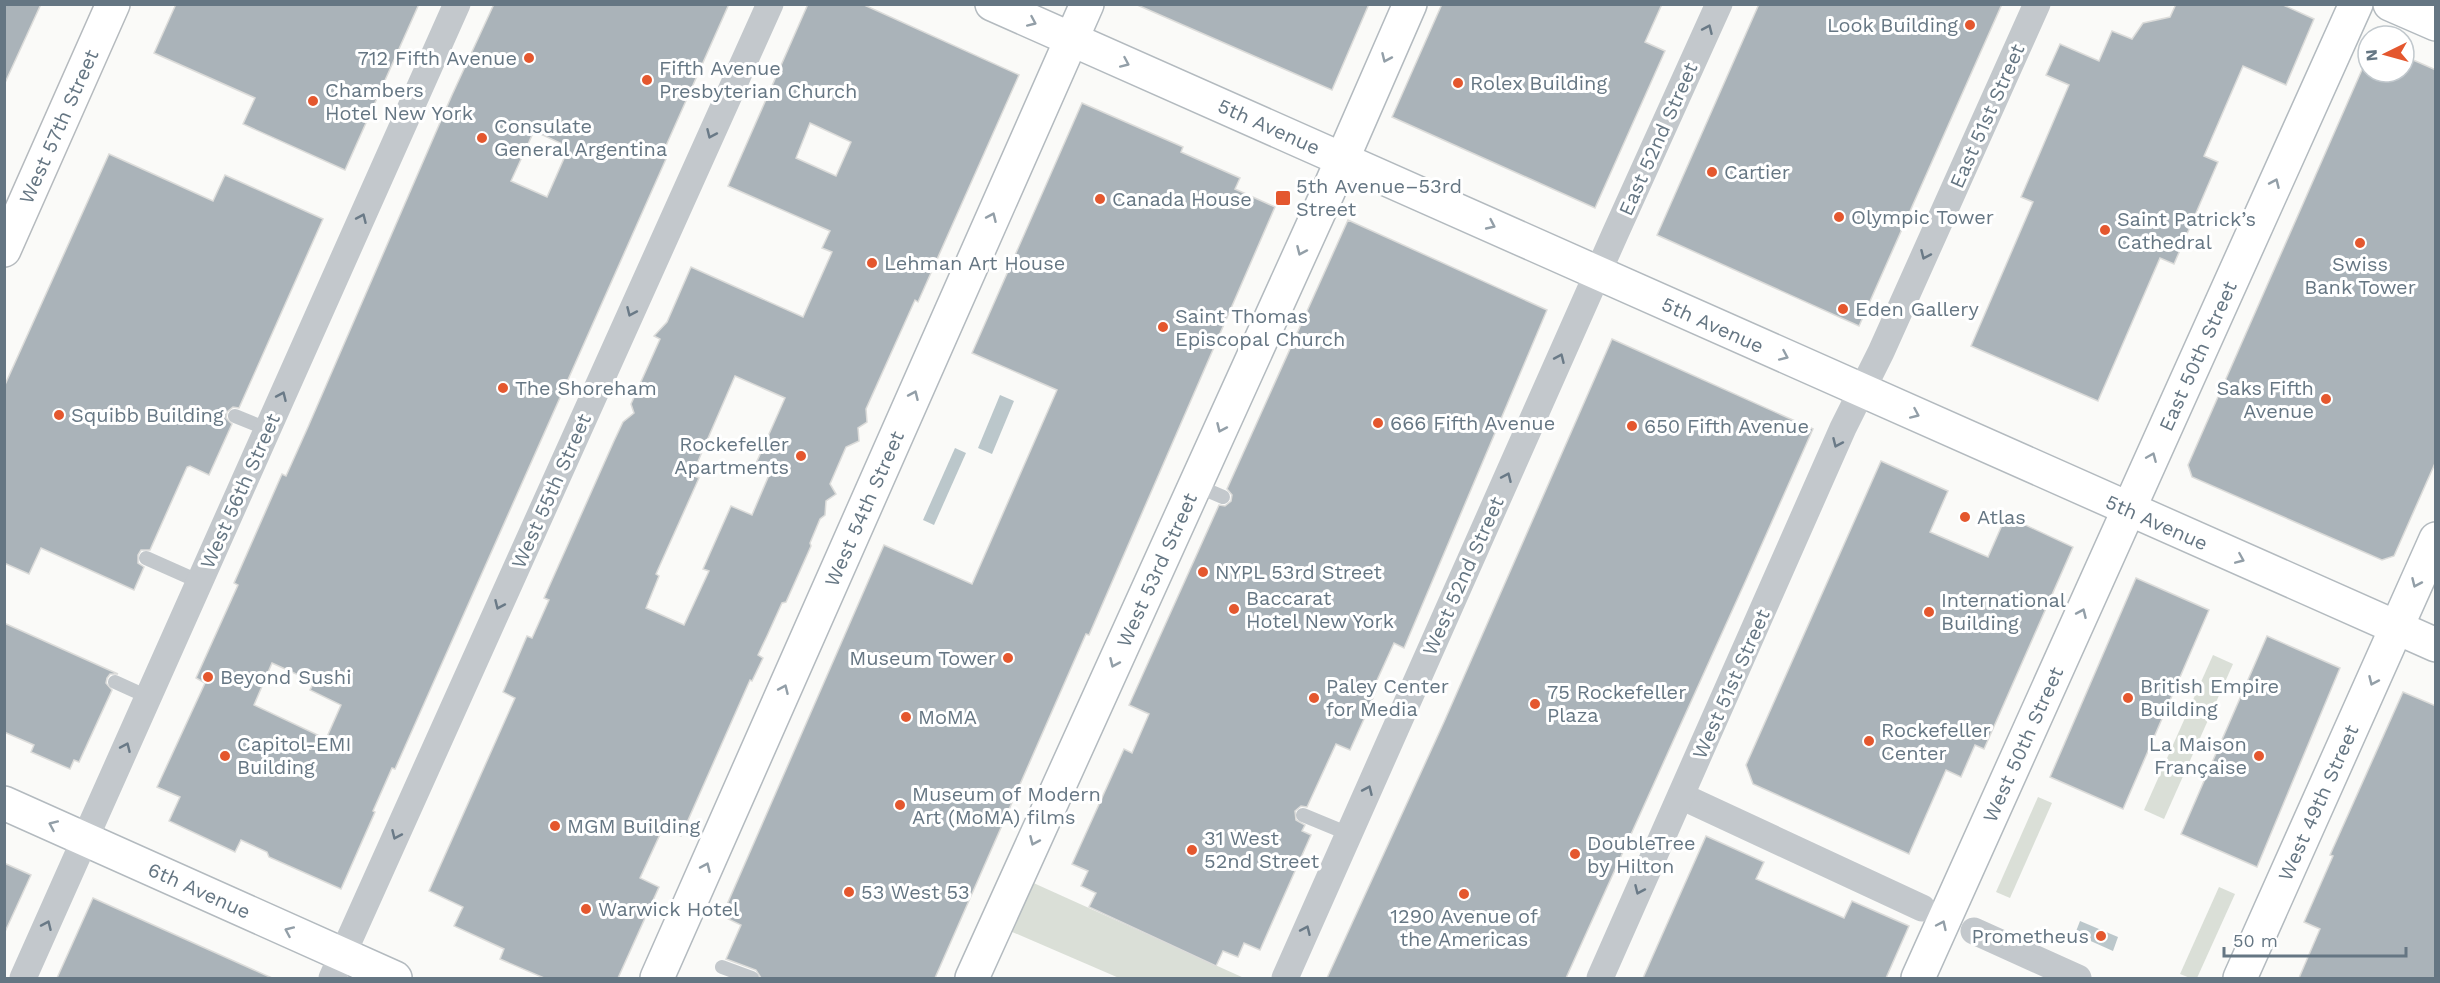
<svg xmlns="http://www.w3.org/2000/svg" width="2440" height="983" font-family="'Work Sans',sans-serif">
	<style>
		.green { fill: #dadfd7 }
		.water { fill: #bbc7cb }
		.building { fill: #aab3b9; stroke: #dcdcda; stroke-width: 1.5; fill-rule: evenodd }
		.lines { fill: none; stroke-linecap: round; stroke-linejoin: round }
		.secondary-casing { stroke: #b3babf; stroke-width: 36 }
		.primary-casing { stroke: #b5babe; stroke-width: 36 }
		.lane { stroke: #c3c8cc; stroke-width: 14 }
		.street { stroke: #c3c8cc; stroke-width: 27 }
		.secondary { stroke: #fff; stroke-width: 33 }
		.primary { stroke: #fff; stroke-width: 33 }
		.oneway { stroke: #939fa8 }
		.oneway2 { stroke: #6a7a87 }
		.poi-dot { fill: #e4572e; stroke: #fff; stroke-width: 2 }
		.labels { text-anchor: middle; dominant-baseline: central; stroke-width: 6; stroke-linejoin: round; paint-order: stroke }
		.poi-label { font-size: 20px; fill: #657683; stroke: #fff; text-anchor: start }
		.street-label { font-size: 20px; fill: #657683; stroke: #fff }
	</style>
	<rect width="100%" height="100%" fill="#fafaf8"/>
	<g class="green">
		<polygon points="2213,655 2233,664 2164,819 2144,810"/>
		<polygon points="2038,797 2052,803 2010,898 1996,892"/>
		<polygon points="1018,876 1244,978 1119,978 996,925"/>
		<polygon points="2219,887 2235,894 2197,978 2190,978 2180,974"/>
	</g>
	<g class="water">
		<polygon points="1000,395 1014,401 992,454 978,448"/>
		<polygon points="955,448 966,453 934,525 923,520"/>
		<polygon points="2080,921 2118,937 2113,951 2075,934"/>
	</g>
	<g class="building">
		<polygon points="4,4 41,4 4,85"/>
		<polygon points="176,4 419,4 345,170 243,124 255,98 154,53"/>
		<path d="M494 4H729L661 157 666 159 403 751 395 769 392 768 373 811 375 812 341 889 269 857 267 852 241 840 235 852 169 821 180 797 157 787 205 683 196 678 238 585 234 583 282 474 286 476 308 427 452 95ZM534 131 569 147 547 197 511 181ZM272 663 314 682 310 690 341 705 326 739 254 705Z"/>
		<path d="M808 4H862L1019 75 918 302 915 300 866 409 867 422 858 428 859 441 846 447 830 484 836 494 826 501 825 515 820 519 810 543 811 546 786 602 782 603 767 636 758 655 763 658 752 681 750 680 681 836 663 828 640 878 659 887 618 978H544L500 959 504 949 454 926 463 907 429 891 515 698 503 692 527 636 532 638 549 600 544 598 614 441 623 422 634 413 631 404 660 339 654 336 667 322 691 267 803 317 832 252 822 248 830 231 728 186ZM810 123 851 142 836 176 796 158ZM735 376 785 398 754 468 769 475 752 515 731 506 703 569 709 571 684 625 646 608 659 576 656 574 699 478 692 475Z"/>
		<polygon points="1135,4 1369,4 1332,90"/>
		<polygon points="1442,4 1662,4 1645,42 1665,51 1595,208 1392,117"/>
		<polygon points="1759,4 2002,4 1859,326 1657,235"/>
		<polygon points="2176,4 2281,4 2314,19 2286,85 2243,66 2204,156 2218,162 2174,264 2160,258 2098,401 1971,346 2033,202 2021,197 2069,85 2046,75 2060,44 2099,61 2112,31 2132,39 2143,23 2170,17"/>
		<polygon points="2368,56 2368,72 2404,72 2404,56 2436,70 2436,461 2394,556 2382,560 2192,477 2188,465"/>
		<polygon points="1082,103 1183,147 1181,152 1240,178 1235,189 1275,207 1089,635 1086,634 935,978 761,978 756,970 726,959 741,925 722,916 884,545 972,584 1057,390 972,353"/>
		<polygon points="109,154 213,201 225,175 323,219 239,408 233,407 227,412 226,418 232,424 209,475 190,466 187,467 150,550 141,550 138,555 138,563 144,567 134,590 41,548 29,574 4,563 4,387"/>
		<polygon points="1348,220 1547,310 1404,648 1394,643 1373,689 1376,691 1364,719 1350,750 1336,744 1307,807 1301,806 1295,811 1296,820 1305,825 1302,831 1311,835 1260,950 1244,943 1238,957 1223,951 1216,966 1089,907 1096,893 1081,886 1088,871 1072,864 1124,749 1132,753 1149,714 1129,705 1219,505 1225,506 1231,501 1232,495 1227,489"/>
		<polygon points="1612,339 1813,429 1746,580 1566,978 1327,978 1444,722"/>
		<polygon points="1881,461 1948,491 1930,532 1988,557 2006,516 2073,547 1984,749 1975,745 1961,777 1946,770 1909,854 1753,784 1746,765"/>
		<polygon points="2136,578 2209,610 2123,809 2050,777"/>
		<polygon points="4,623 118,674 110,674 107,678 106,683 112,690 79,762 74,760 70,769 31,752 34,745 4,732"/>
		<polygon points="2267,636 2340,668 2257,867 2181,834"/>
		<polygon points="2403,692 2436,706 2436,978 2299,978 2320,929 2304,922 2333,856 2330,855"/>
		<polygon points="1706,836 1764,862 1756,879 1844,918 1852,901 1909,926 1886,978 1643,978"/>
		<polygon points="4,863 31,875 4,934"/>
		<polygon points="93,898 272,978 57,978"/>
	</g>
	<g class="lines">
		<g class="secondary-casing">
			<g id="secondary">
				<path id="s1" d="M992 4C1474 216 1953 435 2436 645"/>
				<polyline points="2390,4 2436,24"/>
				<path id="s2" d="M4 803 395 978"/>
				<path id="s3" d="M657 978 1087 4"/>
				<path id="s4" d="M972 978 1328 192 1410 4"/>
				<path id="s5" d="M1918 978 2356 4"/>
				<path id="s6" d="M2240 978 2436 539"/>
			</g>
		</g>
		<g class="primary-casing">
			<g id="primary">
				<path id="s7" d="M4 250 113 4"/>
			</g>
		</g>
		<g class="lane">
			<polyline points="235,416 267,429"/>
			<polyline points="1195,485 1223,497"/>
			<polyline points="146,558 200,582"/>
			<polyline points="115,682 148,697"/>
			<polyline points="1303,815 1349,834"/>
			<polyline points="722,967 752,978"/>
		</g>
		<g class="street">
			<polyline points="1681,796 1922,908"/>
			<polyline points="1974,931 2078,978"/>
			<polyline points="23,978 457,4"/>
			<polyline points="332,978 770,4"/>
			<polyline points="1285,978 1615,234 1719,4"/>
			<polyline points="1600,978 1843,428 1881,352 2037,4"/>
		</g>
		<use href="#secondary" class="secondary"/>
		<use href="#primary" class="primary"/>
	</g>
	<defs><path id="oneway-chevron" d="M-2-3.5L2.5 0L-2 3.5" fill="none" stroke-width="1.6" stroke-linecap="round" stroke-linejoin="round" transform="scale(1.5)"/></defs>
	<g class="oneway">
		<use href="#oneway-chevron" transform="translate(1032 22) rotate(24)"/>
		<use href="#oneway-chevron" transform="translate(1386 58) rotate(114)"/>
		<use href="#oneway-chevron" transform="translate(1125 63) rotate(24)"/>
		<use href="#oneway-chevron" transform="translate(2275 183) rotate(-66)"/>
		<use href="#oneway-chevron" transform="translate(992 217) rotate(-66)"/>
		<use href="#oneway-chevron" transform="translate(1491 225) rotate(25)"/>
		<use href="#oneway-chevron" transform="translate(1301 251) rotate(114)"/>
		<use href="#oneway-chevron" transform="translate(1784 356) rotate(24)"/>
		<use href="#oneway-chevron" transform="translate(914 395) rotate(-66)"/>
		<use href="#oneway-chevron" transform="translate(1915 414) rotate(24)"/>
		<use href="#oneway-chevron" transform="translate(1221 428) rotate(114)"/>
		<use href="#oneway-chevron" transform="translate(2152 457) rotate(-67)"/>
		<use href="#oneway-chevron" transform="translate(2240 559) rotate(23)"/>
		<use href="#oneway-chevron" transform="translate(2416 583) rotate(114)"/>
		<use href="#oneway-chevron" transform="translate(2082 613) rotate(-66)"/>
		<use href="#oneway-chevron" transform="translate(1114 663) rotate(114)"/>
		<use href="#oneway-chevron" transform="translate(2373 681) rotate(114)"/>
		<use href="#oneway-chevron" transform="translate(784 689) rotate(-66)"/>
		<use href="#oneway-chevron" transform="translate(53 825) rotate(-156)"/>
		<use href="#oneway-chevron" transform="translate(1034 841) rotate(114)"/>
		<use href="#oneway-chevron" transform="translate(706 867) rotate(-66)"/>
		<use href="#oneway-chevron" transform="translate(1942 925) rotate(-65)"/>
		<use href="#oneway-chevron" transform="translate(289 931) rotate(-156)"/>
	</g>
	<g class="oneway2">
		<use href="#oneway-chevron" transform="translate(1708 29) rotate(-66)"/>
		<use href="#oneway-chevron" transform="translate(711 134) rotate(114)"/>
		<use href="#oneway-chevron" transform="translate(362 218) rotate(-66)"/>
		<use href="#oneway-chevron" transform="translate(1925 255) rotate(114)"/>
		<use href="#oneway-chevron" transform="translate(631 312) rotate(114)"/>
		<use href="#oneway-chevron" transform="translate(1560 358) rotate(-66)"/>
		<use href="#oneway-chevron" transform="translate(282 396) rotate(-66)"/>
		<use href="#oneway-chevron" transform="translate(1837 443) rotate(114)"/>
		<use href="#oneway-chevron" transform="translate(1507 477) rotate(-66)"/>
		<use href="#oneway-chevron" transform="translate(499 605) rotate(114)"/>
		<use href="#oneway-chevron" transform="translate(126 747) rotate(-66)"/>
		<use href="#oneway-chevron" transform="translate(1368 790) rotate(-66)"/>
		<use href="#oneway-chevron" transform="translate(396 835) rotate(114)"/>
		<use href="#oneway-chevron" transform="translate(1639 890) rotate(114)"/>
		<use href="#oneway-chevron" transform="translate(47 925) rotate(-66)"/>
		<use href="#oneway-chevron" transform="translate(1306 930) rotate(-66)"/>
	</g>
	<g class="poi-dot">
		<circle cx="1970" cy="25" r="6"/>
		<circle cx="529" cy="58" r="6"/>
		<circle cx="647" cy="80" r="6"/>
		<circle cx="1458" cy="83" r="6"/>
		<circle cx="313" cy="101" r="6"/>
		<circle cx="482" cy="138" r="6"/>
		<circle cx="1712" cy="172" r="6"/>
		<rect x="1275" y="190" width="16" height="16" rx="3"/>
		<circle cx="1100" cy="199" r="6"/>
		<circle cx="1839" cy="217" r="6"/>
		<circle cx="2105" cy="230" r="6"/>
		<circle cx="2360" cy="243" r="6"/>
		<circle cx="872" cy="263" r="6"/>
		<circle cx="1843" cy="309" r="6"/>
		<circle cx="1163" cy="327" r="6"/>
		<circle cx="503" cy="388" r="6"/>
		<circle cx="2326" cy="399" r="6"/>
		<circle cx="59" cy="415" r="6"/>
		<circle cx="1378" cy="423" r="6"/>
		<circle cx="1632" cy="426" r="6"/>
		<circle cx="801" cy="456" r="6"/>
		<circle cx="1965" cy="517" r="6"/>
		<circle cx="1203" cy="572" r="6"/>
		<circle cx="1234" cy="609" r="6"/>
		<circle cx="1929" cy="612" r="6"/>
		<circle cx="1008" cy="658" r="6"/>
		<circle cx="208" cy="677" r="6"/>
		<circle cx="1314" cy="698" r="6"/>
		<circle cx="2128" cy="698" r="6"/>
		<circle cx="1535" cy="704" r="6"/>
		<circle cx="906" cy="717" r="6"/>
		<circle cx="1869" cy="741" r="6"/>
		<circle cx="225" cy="756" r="6"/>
		<circle cx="2259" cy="756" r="6"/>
		<circle cx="900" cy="805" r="6"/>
		<circle cx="555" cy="826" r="6"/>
		<circle cx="1192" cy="850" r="6"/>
		<circle cx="1575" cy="854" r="6"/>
		<circle cx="849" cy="892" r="6"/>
		<circle cx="1464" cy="894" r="6"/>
		<circle cx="586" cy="909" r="6"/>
		<circle cx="2101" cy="936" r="6"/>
	</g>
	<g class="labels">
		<g class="poi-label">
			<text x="1958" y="25" text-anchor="end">Look Building</text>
			<text x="517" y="58" text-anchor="end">712 Fifth Avenue</text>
			<text x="659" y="68">Fifth Avenue<tspan x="659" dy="23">Presbyterian Church</tspan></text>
			<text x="1470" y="83">Rolex Building</text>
			<text x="325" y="90">Chambers<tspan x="325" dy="23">Hotel New York</tspan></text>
			<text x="494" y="126">Consulate<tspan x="494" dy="23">General Argentina</tspan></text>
			<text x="1724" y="172">Cartier</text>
			<text x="1296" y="186">5th Avenue–53rd<tspan x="1296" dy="23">Street</tspan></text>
			<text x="1112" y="199">Canada House</text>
			<text x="1851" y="217">Olympic Tower</text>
			<text x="2117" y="219">Saint Patrick’s<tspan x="2117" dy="23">Cathedral</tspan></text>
			<text x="884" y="263">Lehman Art House</text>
			<text x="2360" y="264" text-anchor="middle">Swiss<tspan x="2360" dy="23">Bank Tower</tspan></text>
			<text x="1855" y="309">Eden Gallery</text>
			<text x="1175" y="316">Saint Thomas<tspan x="1175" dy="23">Episcopal Church</tspan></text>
			<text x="515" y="388">The Shoreham</text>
			<text x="2314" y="388" text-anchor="end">Saks Fifth<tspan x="2314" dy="23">Avenue</tspan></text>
			<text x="71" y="415">Squibb Building</text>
			<text x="1390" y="423">666 Fifth Avenue</text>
			<text x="1644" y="426">650 Fifth Avenue</text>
			<text x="789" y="444" text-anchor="end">Rockefeller<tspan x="789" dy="23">Apartments</tspan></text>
			<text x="1977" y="517">Atlas</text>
			<text x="1215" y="572">NYPL 53rd Street</text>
			<text x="1246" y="598">Baccarat<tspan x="1246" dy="23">Hotel New York</tspan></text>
			<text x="1941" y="600">International<tspan x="1941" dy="23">Building</tspan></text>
			<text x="996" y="658" text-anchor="end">Museum Tower</text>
			<text x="220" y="677">Beyond Sushi</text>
			<text x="1326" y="686">Paley Center<tspan x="1326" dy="23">for Media</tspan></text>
			<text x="2140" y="686">British Empire<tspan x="2140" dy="23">Building</tspan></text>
			<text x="1547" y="692">75 Rockefeller<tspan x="1547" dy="23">Plaza</tspan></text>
			<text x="918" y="717">MoMA</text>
			<text x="1881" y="730">Rockefeller<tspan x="1881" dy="23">Center</tspan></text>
			<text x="237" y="744">Capitol-EMI<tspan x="237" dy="23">Building</tspan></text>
			<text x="2247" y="744" text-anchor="end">La Maison<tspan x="2247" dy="23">Française</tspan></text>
			<text x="912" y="794">Museum of Modern<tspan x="912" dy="23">Art (MoMA) films</tspan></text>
			<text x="567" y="826">MGM Building</text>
			<text x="1204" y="838">31 West<tspan x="1204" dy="23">52nd Street</tspan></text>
			<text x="1587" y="843">DoubleTree<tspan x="1587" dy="23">by Hilton</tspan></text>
			<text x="861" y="892">53 West 53</text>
			<text x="598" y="909">Warwick Hotel</text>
			<text x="1464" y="916" text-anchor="middle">1290 Avenue of<tspan x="1464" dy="23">the Americas</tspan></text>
			<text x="2089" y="936" text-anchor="end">Prometheus</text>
		</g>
		<g class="street-label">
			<text transform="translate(1987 116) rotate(-66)">East 51st Street</text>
			<text stroke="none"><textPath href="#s7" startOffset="135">West 57th Street</textPath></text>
			<text stroke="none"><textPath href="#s1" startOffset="303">5th Avenue</textPath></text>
			<text transform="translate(1658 139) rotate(-66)">East 52nd Street</text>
			<text stroke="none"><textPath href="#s1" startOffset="789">5th Avenue</textPath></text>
			<text stroke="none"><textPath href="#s5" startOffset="682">East 50th Street</textPath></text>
			<text transform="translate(240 491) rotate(-66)">West 56th Street</text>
			<text transform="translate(551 491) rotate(-66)">West 55th Street</text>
			<text stroke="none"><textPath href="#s3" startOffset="513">West 54th Street</textPath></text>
			<text stroke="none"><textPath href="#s1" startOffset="1275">5th Avenue</textPath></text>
			<text stroke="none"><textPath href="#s4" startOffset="448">West 53rd Street</textPath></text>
			<text transform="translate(1463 576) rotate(-66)">West 52nd Street</text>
			<text transform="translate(1731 684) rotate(-66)">West 51st Street</text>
			<text stroke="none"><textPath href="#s5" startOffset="256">West 50th Street</textPath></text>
			<text stroke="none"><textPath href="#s6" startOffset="192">West 49th Street</textPath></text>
			<text stroke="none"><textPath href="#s2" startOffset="214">6th Avenue</textPath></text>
		</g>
	</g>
	<rect width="2440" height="983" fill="none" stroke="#657683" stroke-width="12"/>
	<g transform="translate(2386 54) rotate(265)"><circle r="28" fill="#ffffff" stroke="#c1c8cd" stroke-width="1.5"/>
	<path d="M0-4.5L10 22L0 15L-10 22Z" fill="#e4572e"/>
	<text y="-9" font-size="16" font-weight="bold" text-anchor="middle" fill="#657683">N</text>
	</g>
	<path d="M2224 947v9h182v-9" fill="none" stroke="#657683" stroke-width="3"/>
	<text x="2233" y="947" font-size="18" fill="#657683" stroke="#ffffff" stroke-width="4.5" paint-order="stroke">50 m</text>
</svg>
